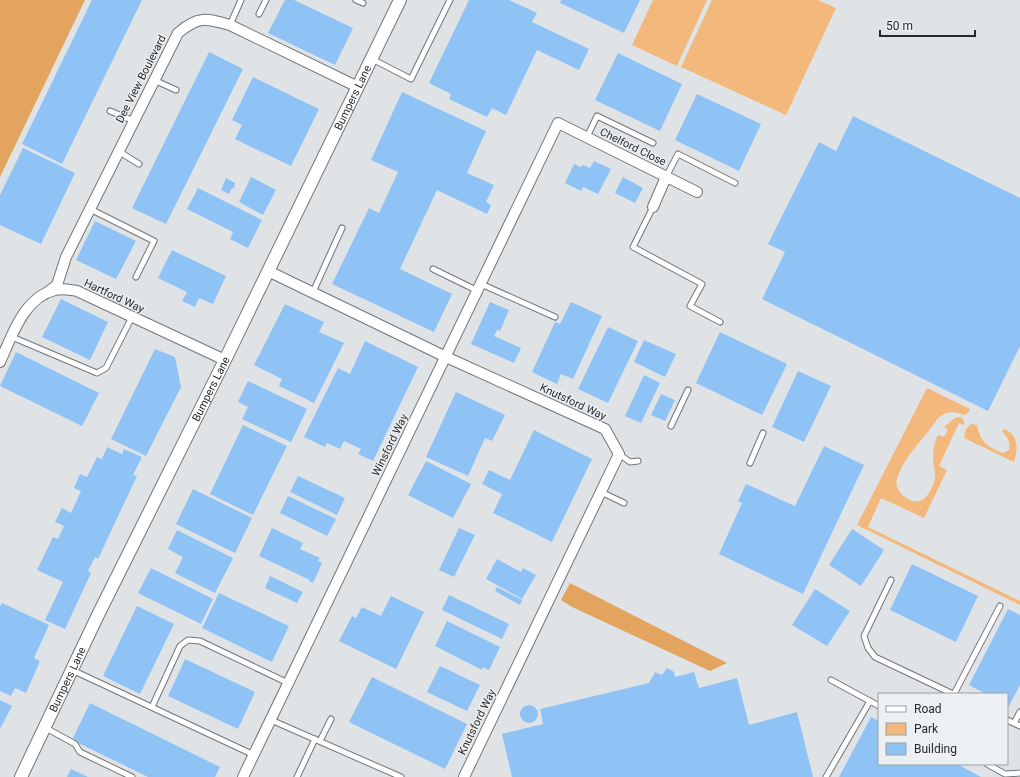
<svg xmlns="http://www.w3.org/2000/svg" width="1020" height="777" font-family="Roboto,sans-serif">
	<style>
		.green { fill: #f3b97c }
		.forest { fill: #e2a45f }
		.building { fill: #8fc3f5 }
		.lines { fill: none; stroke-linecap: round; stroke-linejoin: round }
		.service-casing { stroke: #727578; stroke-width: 7 }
		.minor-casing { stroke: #727578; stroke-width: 12 }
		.tertiary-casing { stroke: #727578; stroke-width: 14 }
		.service { stroke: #fff; stroke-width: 5 }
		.minor { stroke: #fff; stroke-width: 10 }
		.tertiary { stroke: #fff; stroke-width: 12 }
		.labels { text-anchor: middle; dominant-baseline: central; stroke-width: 3; stroke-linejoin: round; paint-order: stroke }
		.street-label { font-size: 11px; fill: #28292a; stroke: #ecf0f3 }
	</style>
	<rect width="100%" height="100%" fill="#dfe3e6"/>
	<g class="green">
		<polygon points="653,0 707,0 677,66 632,45"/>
		<polygon points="712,0 818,0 836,8 786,115 681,67"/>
		<path d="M927 388 970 409 969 412 964 415C954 411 946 411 938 418 925 438 904 456 897 479 893 491 911 506 922 500 927 498 932 488 934 483 937 476 933 465 933 458 933 451 934 444 937 437L938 435 944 437 948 430 944 427 955 418 961 417 964 421V425L959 423 939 466 947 470 924 518 881 498 868 527 1020 601V605L857 525Z"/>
		<path d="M971 424 977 425C980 441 987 447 1003 453L1009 450C1011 440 1006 437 1002 431L1005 429C1019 436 1018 449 1014 462L964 438 966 429Z"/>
	</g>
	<g class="forest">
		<polygon points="0,0 85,0 0,177"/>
		<polygon points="570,583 727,663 710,671 572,607 561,600"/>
	</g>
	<g class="building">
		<polygon points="92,0 142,0 62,164 22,144"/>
		<polygon points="285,0 294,0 353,28 335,65 268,33"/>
		<polygon points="469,0 509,0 537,13 532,22 589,49 579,70 537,50 506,115 492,108 487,117 449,99 451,94 429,83"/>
		<polygon points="561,0 640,0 624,33 560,3"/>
		<polygon points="209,52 243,69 166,224 132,208"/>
		<polygon points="618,53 682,84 660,131 595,100"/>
		<polygon points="253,77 319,109 291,166 235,139 242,125 232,120"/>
		<polygon points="402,92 486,131 467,173 494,185 486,202 491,205 487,214 437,190 400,269 452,294 434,332 332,284 369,208 379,213 398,172 371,160"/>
		<polygon points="697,94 761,124 739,171 675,140"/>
		<polygon points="853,116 1020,198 1020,346 988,411 762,299 785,252 768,244 819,142 836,151"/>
		<polygon points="23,148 75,173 41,244 0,225 0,195"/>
		<polygon points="594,161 611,169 598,194 583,187 581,191 565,183 574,164 581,167 583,165 590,168"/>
		<polygon points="251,177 276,190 263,215 239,202"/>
		<polygon points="623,177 643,188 635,203 615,193"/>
		<polygon points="226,178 235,183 234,189 232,188 229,194 221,190"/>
		<polygon points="198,188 262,220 248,248 230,239 233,232 187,209"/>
		<polygon points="95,221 136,241 116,279 76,260"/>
		<polygon points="172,250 226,276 213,304 199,298 195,307 182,301 187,292 158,278"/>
		<polygon points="61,299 108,322 90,360 42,337"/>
		<polygon points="490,302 509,310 500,331 497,330 494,336 521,348 514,363 471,344"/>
		<polygon points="571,302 602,316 573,379 561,374 557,384 532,372 555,322 560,324"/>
		<polygon points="285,304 324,322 319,332 344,343 314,403 279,386 282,379 254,365"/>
		<polygon points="608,327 638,341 608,403 578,389"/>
		<polygon points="720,332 787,364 762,415 696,383"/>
		<polygon points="644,340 676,354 665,377 634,362"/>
		<polygon points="365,341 418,367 373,461 358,454 361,449 344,441 340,449 327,443 325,447 304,437 338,368 350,374"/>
		<polygon points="155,349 175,357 181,387 146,456 111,439"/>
		<polygon points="16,352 99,393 82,426 0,386"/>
		<polygon points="798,371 831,386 804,442 772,427"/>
		<polygon points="644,375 660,383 641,423 625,416"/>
		<polygon points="248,381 307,409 291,442 242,419 248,407 238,402"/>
		<polygon points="456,392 505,415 492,441 485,438 468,476 426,457"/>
		<polygon points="661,394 675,400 665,421 651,415"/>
		<polygon points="243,425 287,446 253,515 210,494"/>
		<polygon points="534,430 592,459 552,542 493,513 502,494 482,484 489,470 510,480"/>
		<polygon points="824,446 864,465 803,594 719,554 742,503 738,501 746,484 795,506"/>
		<polygon points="107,447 122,454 124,449 142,457 133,475 137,476 98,559 95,557 88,571 91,573 65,629 45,620 63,582 37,570 53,537 58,539 64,526 55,522 62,508 71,513 81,491 74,488 80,474 87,477 97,457 102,459"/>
		<polygon points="426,461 471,484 453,518 408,495"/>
		<polygon points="298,476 345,498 337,515 290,492"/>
		<polygon points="193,489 252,518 235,553 176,524"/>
		<polygon points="288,496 336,519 327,536 280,513"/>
		<polygon points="272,528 303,543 300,549 320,558 318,561 322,563 313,583 309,581 310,580 259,556"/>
		<polygon points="459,528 475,535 454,577 439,570"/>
		<polygon points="852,529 884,550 861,586 829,565"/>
		<polygon points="177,530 233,558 215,593 175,573 183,557 168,549"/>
		<polygon points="497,559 521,572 523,568 536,575 522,599 486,579"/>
		<polygon points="912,564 978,596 956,642 890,610"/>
		<polygon points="151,568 213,599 201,624 138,593"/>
		<polygon points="270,576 303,592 297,603 265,588"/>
		<polygon points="497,587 522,600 520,605 495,591"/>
		<polygon points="815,589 850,611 827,646 792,625"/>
		<polygon points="219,593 289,626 272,662 202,628"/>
		<polygon points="449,595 509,624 502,639 442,610"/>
		<polygon points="391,596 424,612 396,669 339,641 352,616 356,618 362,607 381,616"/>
		<polygon points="2,603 49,625 34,658 40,661 26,693 15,688 11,696 0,691 0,606"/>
		<polygon points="137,606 174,624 140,694 103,676"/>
		<polygon points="1008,609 1020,615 1020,685 1009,706 1007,705 1007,694 986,694 969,685"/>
		<polygon points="447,621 500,647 489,670 483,667 482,670 435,646"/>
		<polygon points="185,659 255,692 238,729 168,696"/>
		<polygon points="440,666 480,685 467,711 427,692"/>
		<polygon points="667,668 674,672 675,677 694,672 699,688 737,678 749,725 797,712 813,777 512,777 502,734 543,724 540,709 649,683 655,672 662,675"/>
		<polygon points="372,677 467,724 445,769 349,722"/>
		<polygon points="0,700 12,706 0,729"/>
		<polygon points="90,703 220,767 215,777 148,777 72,740"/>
		<circle cx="529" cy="714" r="9"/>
		<polygon points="871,717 879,721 879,764 957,764 981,777 839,777"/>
		<polygon points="71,769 88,777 67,777"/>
	</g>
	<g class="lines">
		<g class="service-casing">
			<g id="service">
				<polyline points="356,0 363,3"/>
				<polyline points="259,14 266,0"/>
				<polyline points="230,25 241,0"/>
				<polyline points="372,59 411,79 450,0"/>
				<polyline points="154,80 176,90"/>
				<polyline points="110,111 134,121"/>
				<polyline points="587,137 597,116 653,143"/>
				<polyline points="118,151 139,164"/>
				<polyline points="666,177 678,154 735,183"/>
				<polyline points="653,207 633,247 702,284 690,306 720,322"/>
				<polyline points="90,209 154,241 136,277"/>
				<polyline points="433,269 478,291"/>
				<polyline points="481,284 555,317"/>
				<polyline points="313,292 342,228"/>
				<polyline points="12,337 97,373 106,368 132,317"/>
				<polyline points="671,426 688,390"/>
				<polyline points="619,454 630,462 638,461"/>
				<polyline points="750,463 763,433"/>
				<polyline points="601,492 624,503"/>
				<polyline points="891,580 864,636 868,648 875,657 953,694"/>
				<polyline points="72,670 254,755"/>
				<polyline points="831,680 879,706"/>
				<polyline points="954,694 1000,606"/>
				<polyline points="152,707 180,646 188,640 200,641 288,683"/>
				<polyline points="271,720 401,777"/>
				<polyline points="1007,720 1020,726"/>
				<polyline points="1014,723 1020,712"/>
				<polyline points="46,728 75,744 80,752 132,777"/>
				<polyline points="320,741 331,719"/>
				<polyline points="987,764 1005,774 1020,773"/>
				<polyline points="297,777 315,739"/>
				<polyline points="826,777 870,701"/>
			</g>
		</g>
		<g class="minor-casing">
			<g id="minor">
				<polyline points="653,207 666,177"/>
				<polyline points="268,271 446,357 605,429 619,454 464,777"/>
				<path d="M48 292 57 285 66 257 178 33C198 16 206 18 230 25L358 87"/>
				<path d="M0 362C12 336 24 297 55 290 62 288 70 290 77 291L225 360"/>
				<polyline points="243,777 558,123 697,192"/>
			</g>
		</g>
		<g class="tertiary-casing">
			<g id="tertiary">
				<path id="s1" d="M21 777 98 615 225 360 400 0"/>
			</g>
		</g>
		<use href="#service" class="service"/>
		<use href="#minor" class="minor"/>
		<use href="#tertiary" class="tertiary"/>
	</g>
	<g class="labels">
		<g class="street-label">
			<text transform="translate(141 79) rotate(-63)">Dee View Boulevard</text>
			<text stroke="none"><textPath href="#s1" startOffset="756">Bumpers Lane</textPath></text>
			<text transform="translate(633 147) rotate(26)">Chelford Close</text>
			<text transform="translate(114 296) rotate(25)">Hartford Way</text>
			<text stroke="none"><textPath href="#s1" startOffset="432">Bumpers Lane</textPath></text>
			<text transform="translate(573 402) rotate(25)">Knutsford Way</text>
			<text transform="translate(390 445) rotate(-64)">Winsford Way</text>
			<text stroke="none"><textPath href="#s1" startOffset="108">Bumpers Lane</textPath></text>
			<text transform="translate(477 722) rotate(-64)">Knutsford Way</text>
		</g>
	</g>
	<rect x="878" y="693" width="130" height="72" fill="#ecf0f3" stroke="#9ea0a3"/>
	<rect x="886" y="706" width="20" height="6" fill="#ffffff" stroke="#9ea0a3"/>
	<text x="914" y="713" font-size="12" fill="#28292a">Road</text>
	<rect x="886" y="723" width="20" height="12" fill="#f3b97c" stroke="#9ea0a3"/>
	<text x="914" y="733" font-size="12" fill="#28292a">Park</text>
	<rect x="886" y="743" width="20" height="12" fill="#8fc3f5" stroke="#9ea0a3"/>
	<text x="914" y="753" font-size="12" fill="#28292a">Building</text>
	<path d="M880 30v6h95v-6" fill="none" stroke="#28292a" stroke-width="2"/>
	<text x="886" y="30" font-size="12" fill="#28292a" stroke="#ecf0f3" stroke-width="3" paint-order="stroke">50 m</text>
</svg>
